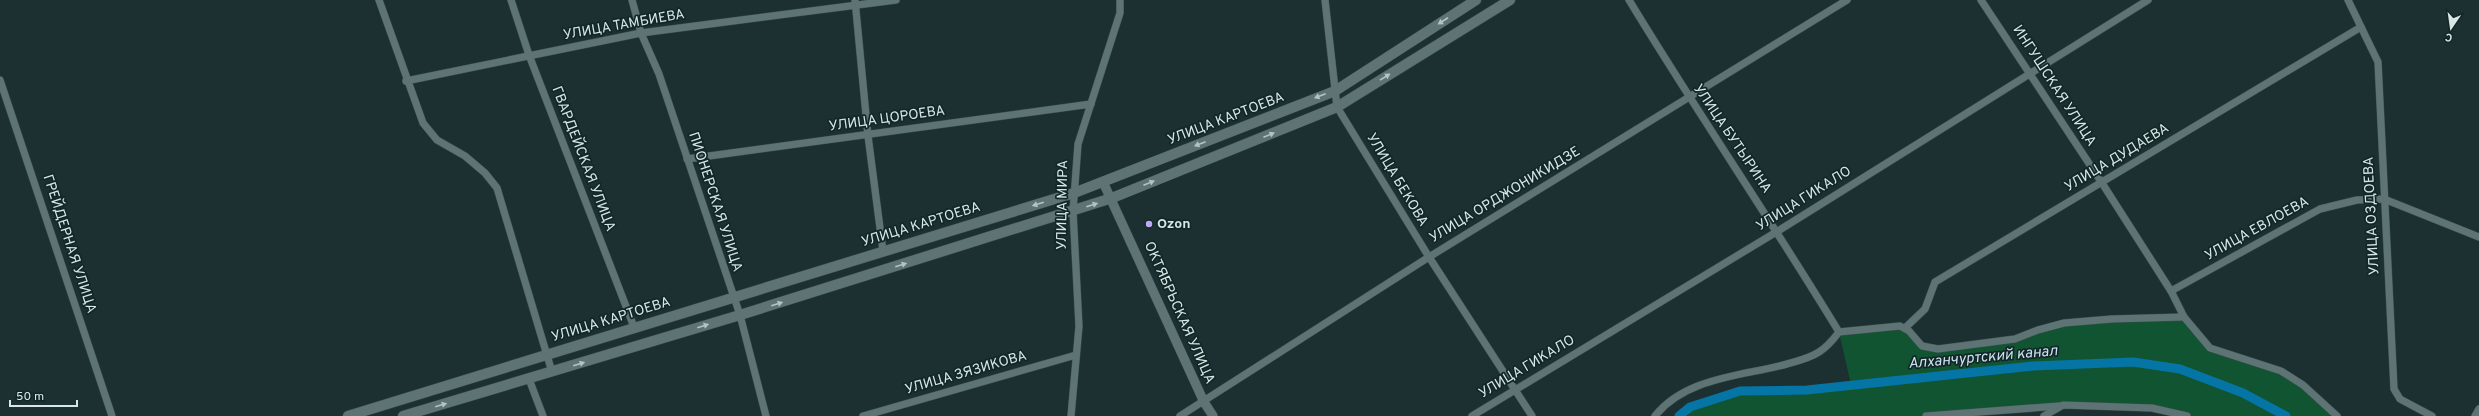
<svg xmlns="http://www.w3.org/2000/svg" width="2479" height="416" font-family="Overpass,sans-serif">
	<style>
		.green { fill: #115432 }
		.lines { fill: none; stroke-linecap: round; stroke-linejoin: round }
		.canal { stroke: #0575a6; stroke-width: 9 }
		.minor-casing { stroke: #3c4e4e; stroke-width: 8 }
		.tertiary-casing { stroke: #3c4e4e; stroke-width: 10 }
		.secondary-casing { stroke: #3c4e4e; stroke-width: 11 }
		.minor { stroke: #5e7474; stroke-width: 7 }
		.tertiary { stroke: #5e7474; stroke-width: 9 }
		.secondary { stroke: #5e7474; stroke-width: 10 }
		.oneway { fill: #b4c4c4 }
		.poi-dot { fill: #bfa8f4; stroke: #122727; stroke-width: 1.5 }
		.labels { text-anchor: middle; dominant-baseline: central; stroke-width: 3.5; stroke-linejoin: round; paint-order: stroke }
		.street-label { font-size: 14px; fill: #d9e6e6; stroke: #122727 }
		.poi-label { font-size: 14px; font-weight: bold; fill: #d9e6e6; stroke: #122727; text-anchor: start }
		.water-label { font-size: 15px; font-style: italic; fill: #cde2f0; stroke: #122727 }
	</style>
	<rect width="100%" height="100%" fill="#1c3031"/>
	<path class="green" d="M2184 317 2210 348 2281 371 2337 416H2187L2152 408 2063 405 1926 416H1679C1714 385 1766 393 1808 390 1822 389 1837 387 1851 385L1839 332 1900 326 1929 348 2015 339 2064 323Z"/>
	<g class="lines">
		<polyline class="canal" points="1679,416 1690,407 1740,391 1807,390 2033,366 2133,362 2180,369 2243,393 2286,416"/>
		<g class="minor-casing">
			<g id="minor">
				<polyline points="379,0 423,123 437,140 465,156 485,173 497,188 552,372"/>
				<polyline points="511,0 529,55 634,327"/>
				<polyline points="632,0 641,33 659,74 740,315 766,416"/>
				<polyline points="855,0 868,136 883,251"/>
				<polyline points="1325,0 1337,107 1429,257 1532,416"/>
				<path d="M1629 0C1697 112 1771 220 1839 332"/>
				<polyline points="1981,0 2102,183 2171,291 2184,317 2210,348 2281,371 2303,385 2337,416"/>
				<polyline points="2348,0 2378,62 2394,389 2400,399 2432,416"/>
				<polyline points="0,80 112,416"/>
				<polyline points="406,81 641,33 896,0"/>
				<polyline points="687,159 1091,104"/>
				<polyline points="2171,291 2320,209 2357,200 2384,199 2479,237"/>
				<polyline points="1905,328 1925,309 1935,282 2361,27"/>
				<polyline points="529,379 543,416"/>
				<polyline points="863,416 1076,355"/>
				<polyline points="1071,416 1079,326 1073,211 1078,144 1120,13 1120,0"/>
				<polyline points="1180,416 1429,257 1847,0"/>
				<polyline points="1472,416 1778,231 2148,0"/>
				<path d="M1655 416C1686 377 1743 376 1787 364 1798 361 1810 358 1819 352 1827 347 1833 340 1839 332L1900 326 1909 331 1922 346 1938 349 2015 339 2038 330 2064 323 2112 319 2184 317"/>
				<polyline points="1926,416 2059,406"/>
				<polyline points="2044,416 2063,405 2152,408 2187,416"/>
				<polyline points="2475,416 2479,409"/>
			</g>
		</g>
		<g class="tertiary-casing">
			<polyline id="tertiary" points="1103,182 1204,402 1213,416"/>
		</g>
		<g class="secondary-casing">
			<g id="secondary">
				<polyline points="348,416 1074,193 1335,91 1476,0"/>
				<polyline points="403,416 740,315 1112,198 1337,107 1510,0"/>
			</g>
		</g>
		<use href="#minor" class="minor"/>
		<use href="#tertiary" class="tertiary"/>
		<use href="#secondary" class="secondary"/>
	</g>
	<defs><path id="oneway-solid" d="M-6-.8H1V-3.2L6.5 0L1 3.2V.8H-6Z"/></defs>
	<g class="oneway">
		<use href="#oneway-solid" transform="translate(1443 21) rotate(147)"/>
		<use href="#oneway-solid" transform="translate(1385 77) rotate(-32)"/>
		<use href="#oneway-solid" transform="translate(1320 96) rotate(159)"/>
		<use href="#oneway-solid" transform="translate(1269 135) rotate(-22)"/>
		<use href="#oneway-solid" transform="translate(1200 144) rotate(159)"/>
		<use href="#oneway-solid" transform="translate(1149 183) rotate(-22)"/>
		<use href="#oneway-solid" transform="translate(1038 204) rotate(163)"/>
		<use href="#oneway-solid" transform="translate(1092 205) rotate(-18)"/>
		<use href="#oneway-solid" transform="translate(901 265) rotate(-17)"/>
		<use href="#oneway-solid" transform="translate(777 304) rotate(-17)"/>
		<use href="#oneway-solid" transform="translate(703 326) rotate(-17)"/>
		<use href="#oneway-solid" transform="translate(579 364) rotate(-17)"/>
		<use href="#oneway-solid" transform="translate(441 405) rotate(-16)"/>
	</g>
	<circle class="poi-dot" cx="1149" cy="224" r="4"/>
	<g class="labels">
		<g class="street-label">
			<text transform="translate(624 25) rotate(-10)">УЛИЦА ТАМБИЕВА</text>
			<text transform="translate(2054 86) rotate(57)">ИНГУШСКАЯ УЛИЦА</text>
			<text transform="translate(887 119) rotate(-8)">УЛИЦА ЦОРОЕВА</text>
			<text transform="translate(1226 119) rotate(-21)">УЛИЦА КАРТОЕВА</text>
			<text transform="translate(1732 139) rotate(56)">УЛИЦА БУТЫРИНА</text>
			<text transform="translate(2117 158) rotate(-31)">УЛИЦА ДУДАЕВА</text>
			<text transform="translate(583 159) rotate(69)">ГВАРДЕЙСКАЯ УЛИЦА</text>
			<text transform="translate(1397 180) rotate(59)">УЛИЦА БЕКОВА</text>
			<text transform="translate(1505 195) rotate(-31)">УЛИЦА ОРДЖОНИКИДЗЕ</text>
			<text transform="translate(1804 199) rotate(-32)">УЛИЦА ГИКАЛО</text>
			<text transform="translate(715 202) rotate(72)">ПИОНЕРСКАЯ УЛИЦА</text>
			<text transform="translate(1063 205) rotate(-89)">УЛИЦА МИРА</text>
			<text transform="translate(2372 216) rotate(-93)">УЛИЦА ОЗДОЕВА</text>
			<text transform="translate(921 225) rotate(-17)">УЛИЦА КАРТОЕВА</text>
			<text transform="translate(2257 229) rotate(-29)">УЛИЦА ЕВЛОЕВА</text>
			<text transform="translate(69 244) rotate(72)">ГРЕЙДЕРНАЯ УЛИЦА</text>
			<text transform="translate(1179 313) rotate(66)">ОКТЯБРЬСКАЯ УЛИЦА</text>
			<text transform="translate(611 320) rotate(-17)">УЛИЦА КАРТОЕВА</text>
			<text transform="translate(1527 367) rotate(-31)">УЛИЦА ГИКАЛО</text>
			<text transform="translate(966 373) rotate(-16)">УЛИЦА ЗЯЗИКОВА</text>
		</g>
		<g class="poi-label">
			<text x="1157" y="224">Ozon</text>
		</g>
		<g class="water-label">
			<text transform="translate(1983 358) rotate(-5)">Алханчуртский канал</text>
		</g>
	</g>
	<g transform="translate(2451 28) rotate(193)" stroke="#122727" stroke-width="3" paint-order="stroke">
	<path d="M0-3L7 15L0 10L-7 15Z" fill="#d9e6e6"/>
	<text y="-6" font-size="11" font-weight="bold" text-anchor="middle" fill="#d9e6e6">С</text>
	</g>
	<path d="M10 400v6h67v-6" fill="none" stroke="#d9e6e6" stroke-width="2"/>
	<text x="16" y="400" font-size="12" fill="#d9e6e6" stroke="#122727" stroke-width="3" paint-order="stroke">50 m</text>
</svg>
